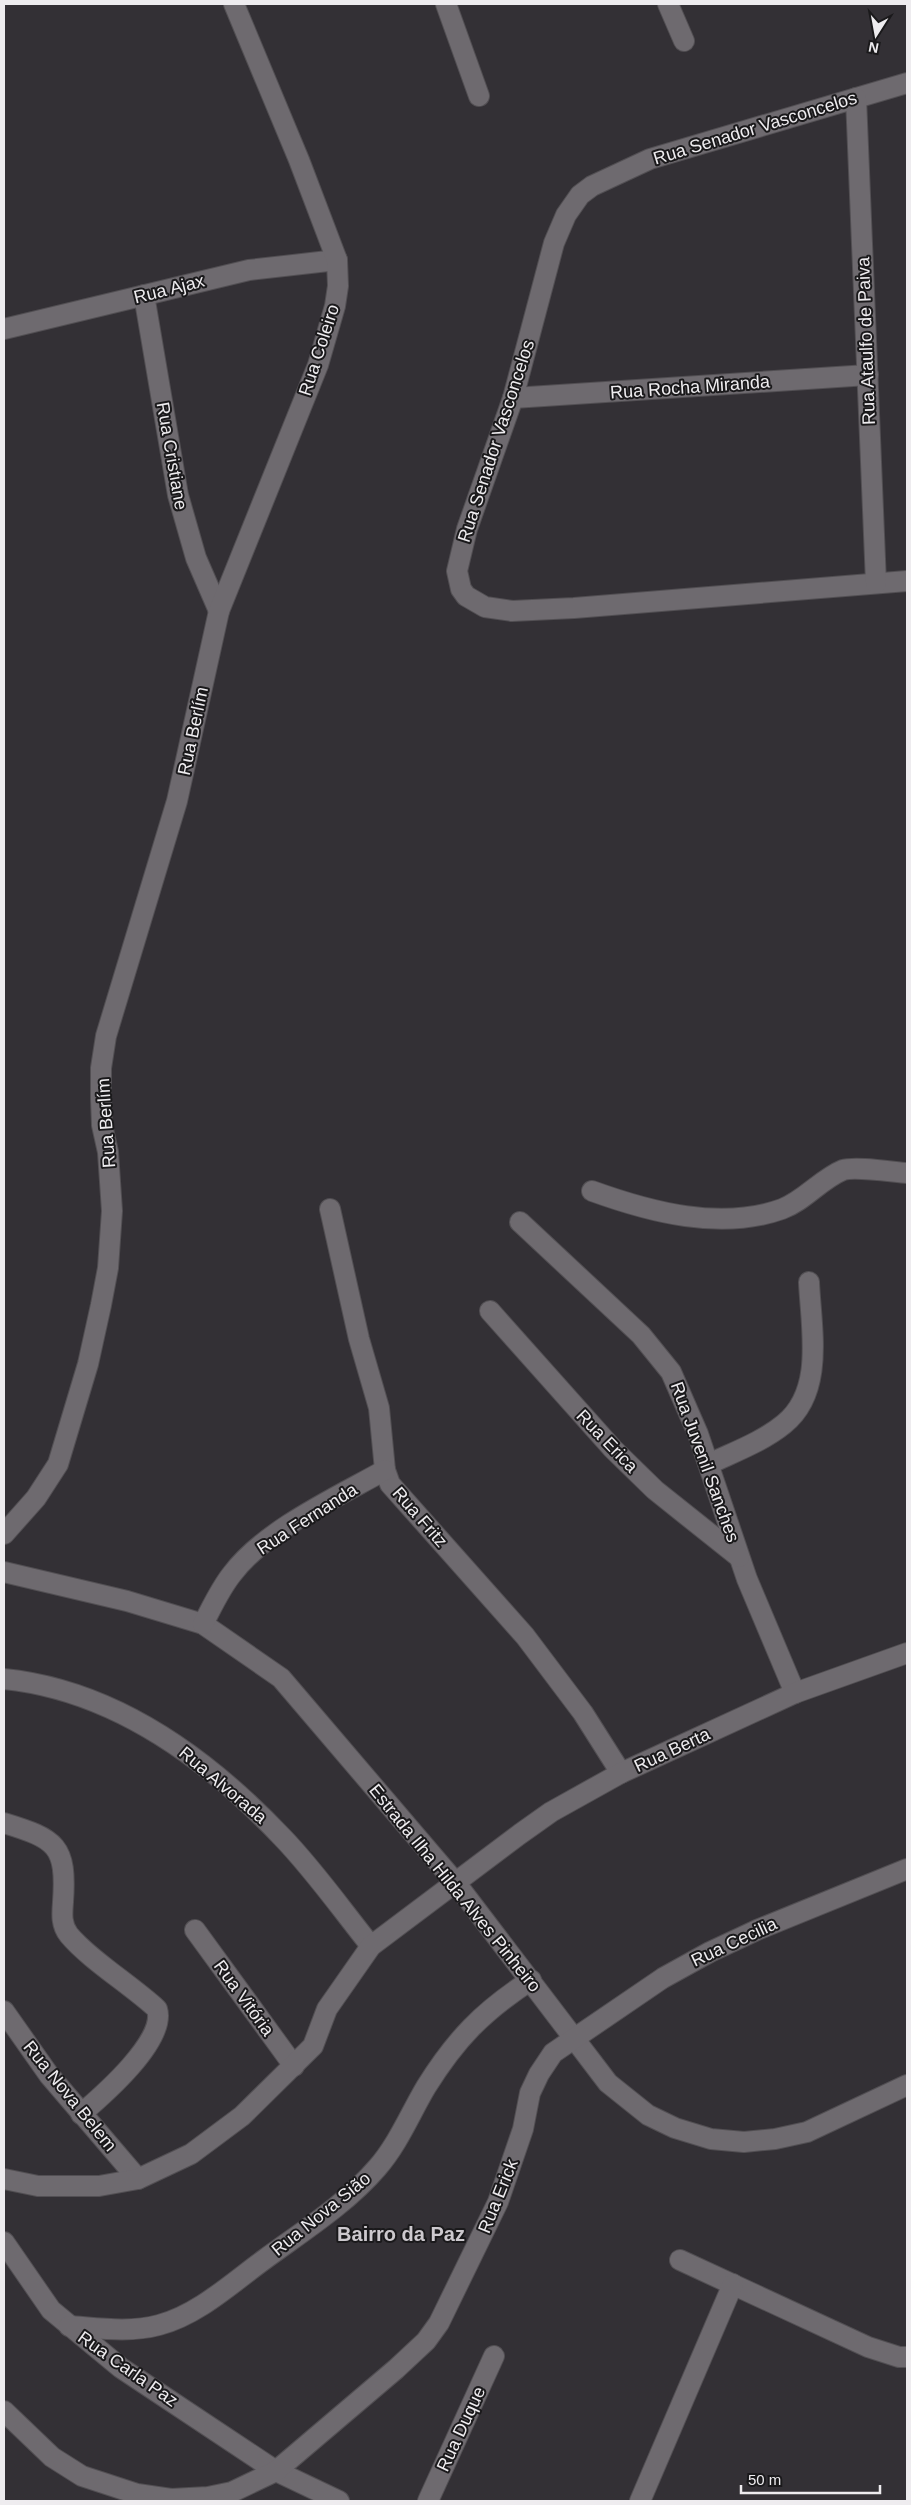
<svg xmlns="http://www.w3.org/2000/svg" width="911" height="2505" font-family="Helvetica,sans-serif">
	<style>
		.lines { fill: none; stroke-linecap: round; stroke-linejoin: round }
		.minor-casing { stroke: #524f53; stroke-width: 22 }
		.minor { stroke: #6e6a6f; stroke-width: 20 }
		.labels { text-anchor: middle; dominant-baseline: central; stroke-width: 4; stroke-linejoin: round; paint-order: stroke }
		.street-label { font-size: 18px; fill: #eeecef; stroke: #1a191b }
		.quarter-label { font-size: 20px; font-weight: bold; fill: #cdc9ce; stroke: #1a191b }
	</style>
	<rect width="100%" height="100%" fill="#333035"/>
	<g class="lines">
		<g class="minor-casing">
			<g id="minor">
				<polyline points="446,4 479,96"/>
				<polyline points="668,4 684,41"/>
				<polyline points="907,83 650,159 592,186 580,195 566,215 554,243 513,398 467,529 457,571 461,589 466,596 485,607 512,611 574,608 907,581"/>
				<polyline points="856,98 876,583"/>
				<polyline points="144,295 178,495 196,558 219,611"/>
				<polyline points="4,329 249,270 337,260"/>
				<polyline points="513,398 868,375"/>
				<path d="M592 1191C650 1212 721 1231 782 1209 804 1201 821 1179 843 1170 855 1166 893 1172 907 1173"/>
				<polyline points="330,1209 359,1339 379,1408 385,1470 390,1484 525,1636 583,1713 621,1773"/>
				<polyline points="520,1222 641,1335 671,1372 698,1434 747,1579 795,1693"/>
				<polyline points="490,1311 613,1449 655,1490 739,1557"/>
				<path d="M709 1464C734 1452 762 1442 784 1424 825 1391 811 1328 809 1282"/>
				<polyline points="4,1534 36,1498 58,1464 88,1364 101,1305 108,1268 112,1211 108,1152 102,1125 101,1099 101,1068 106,1036 177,801 219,611 318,365 335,306 338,286 337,260 299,160 234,4"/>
				<polyline points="4,1572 127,1601 203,1624 281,1678 455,1882 608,2083 648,2115 675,2128 711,2139 744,2142 775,2139 807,2132 907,2085"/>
				<path d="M203 1624C212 1607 220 1589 232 1574 265 1530 337 1497 385 1470"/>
				<path d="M4 1679C114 1690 208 1759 282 1837 314 1870 342 1910 371 1946"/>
				<path d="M4 1823C56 1839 67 1845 63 1902 62 1914 61 1925 69 1935 90 1960 131 1985 157 2009 167 2040 102 2096 81 2114"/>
				<polyline points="195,1930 294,2066"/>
				<polyline points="4,2011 49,2075 138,2179"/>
				<polyline points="4,2179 38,2186 99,2186 138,2179 191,2154 242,2116 313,2046 327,2009 371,1946 520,1834 551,1812 621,1773 795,1693 907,1653"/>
				<polyline points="4,2242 51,2310 121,2368 276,2471 339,2501"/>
				<polyline points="680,2260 868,2347 899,2357 907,2357"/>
				<path d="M69 2326C98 2328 130 2333 159 2325 198 2315 233 2282 265 2259 303 2231 346 2204 377 2168 398 2144 410 2114 426 2087 456 2039 483 2011 531 1980"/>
				<polyline points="4,2411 52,2457 82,2476 137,2494 171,2499 208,2497 232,2492 276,2471 396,2369 426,2341 439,2323 498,2202 523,2129 530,2093 539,2074 553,2053 663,1978 710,1952 757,1930 907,1869"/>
				<polyline points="428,2501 494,2356"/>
				<polyline points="640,2501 733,2284"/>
			</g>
		</g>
		<use href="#minor" class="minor"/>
	</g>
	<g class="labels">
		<g class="street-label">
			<text transform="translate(755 128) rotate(-17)">Rua Senador Vasconcelos</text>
			<text transform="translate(169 289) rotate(-14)">Rua Ajax</text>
			<text transform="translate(866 341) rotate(-92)">Rua Ataulfo de Paiva</text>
			<text transform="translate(319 350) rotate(-72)">Rua Coleiro</text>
			<text transform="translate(690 387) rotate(-4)">Rua Rocha Miranda</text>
			<text transform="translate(496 441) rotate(-72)">Rua Senador Vasconcelos</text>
			<text transform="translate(172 456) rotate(80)">Rua Cristiane</text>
			<text transform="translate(193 731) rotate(-78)">Rua Berlím</text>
			<text transform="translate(106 1123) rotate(-94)">Rua Berlím</text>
			<text transform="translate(607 1441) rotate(46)">Rua Erica</text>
			<text transform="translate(705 1462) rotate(70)">Rua Juvenil Sanches</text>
			<text transform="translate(420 1517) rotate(49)">Rua Fritz</text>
			<text transform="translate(307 1519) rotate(-33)">Rua Fernanda</text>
			<text transform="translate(672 1750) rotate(-25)">Rua Berta</text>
			<text transform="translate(223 1785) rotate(40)">Rua Alvorada</text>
			<text transform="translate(455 1888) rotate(51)">Estrada Ilha Hilda Alves Pinheiro</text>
			<text transform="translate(734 1942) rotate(-25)">Rua Cecilia</text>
			<text transform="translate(244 1998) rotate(54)">Rua Vitória</text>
			<text transform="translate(70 2096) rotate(51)">Rua Nova Belem</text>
			<text transform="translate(498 2196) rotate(-68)">Rua Erick</text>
			<text transform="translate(321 2214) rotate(-39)">Rua Nova Sião</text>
			<text transform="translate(128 2369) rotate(35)">Rua Carla Paz</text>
			<text transform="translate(461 2429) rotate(-65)">Rua Duque</text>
		</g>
		<g class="quarter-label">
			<text x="401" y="2234">Bairro da Paz</text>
		</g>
	</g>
	<rect width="911" height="2505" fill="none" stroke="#eeecef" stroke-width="10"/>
	<g transform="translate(876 35) rotate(191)" stroke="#1a191b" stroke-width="4" paint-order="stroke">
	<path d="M0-4L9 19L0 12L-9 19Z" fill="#eeecef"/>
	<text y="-8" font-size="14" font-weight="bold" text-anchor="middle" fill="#eeecef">N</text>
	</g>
	<path d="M741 2485v8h139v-8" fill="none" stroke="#eeecef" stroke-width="2.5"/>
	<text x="748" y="2485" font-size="15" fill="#eeecef" stroke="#1a191b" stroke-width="4" paint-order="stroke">50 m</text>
</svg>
